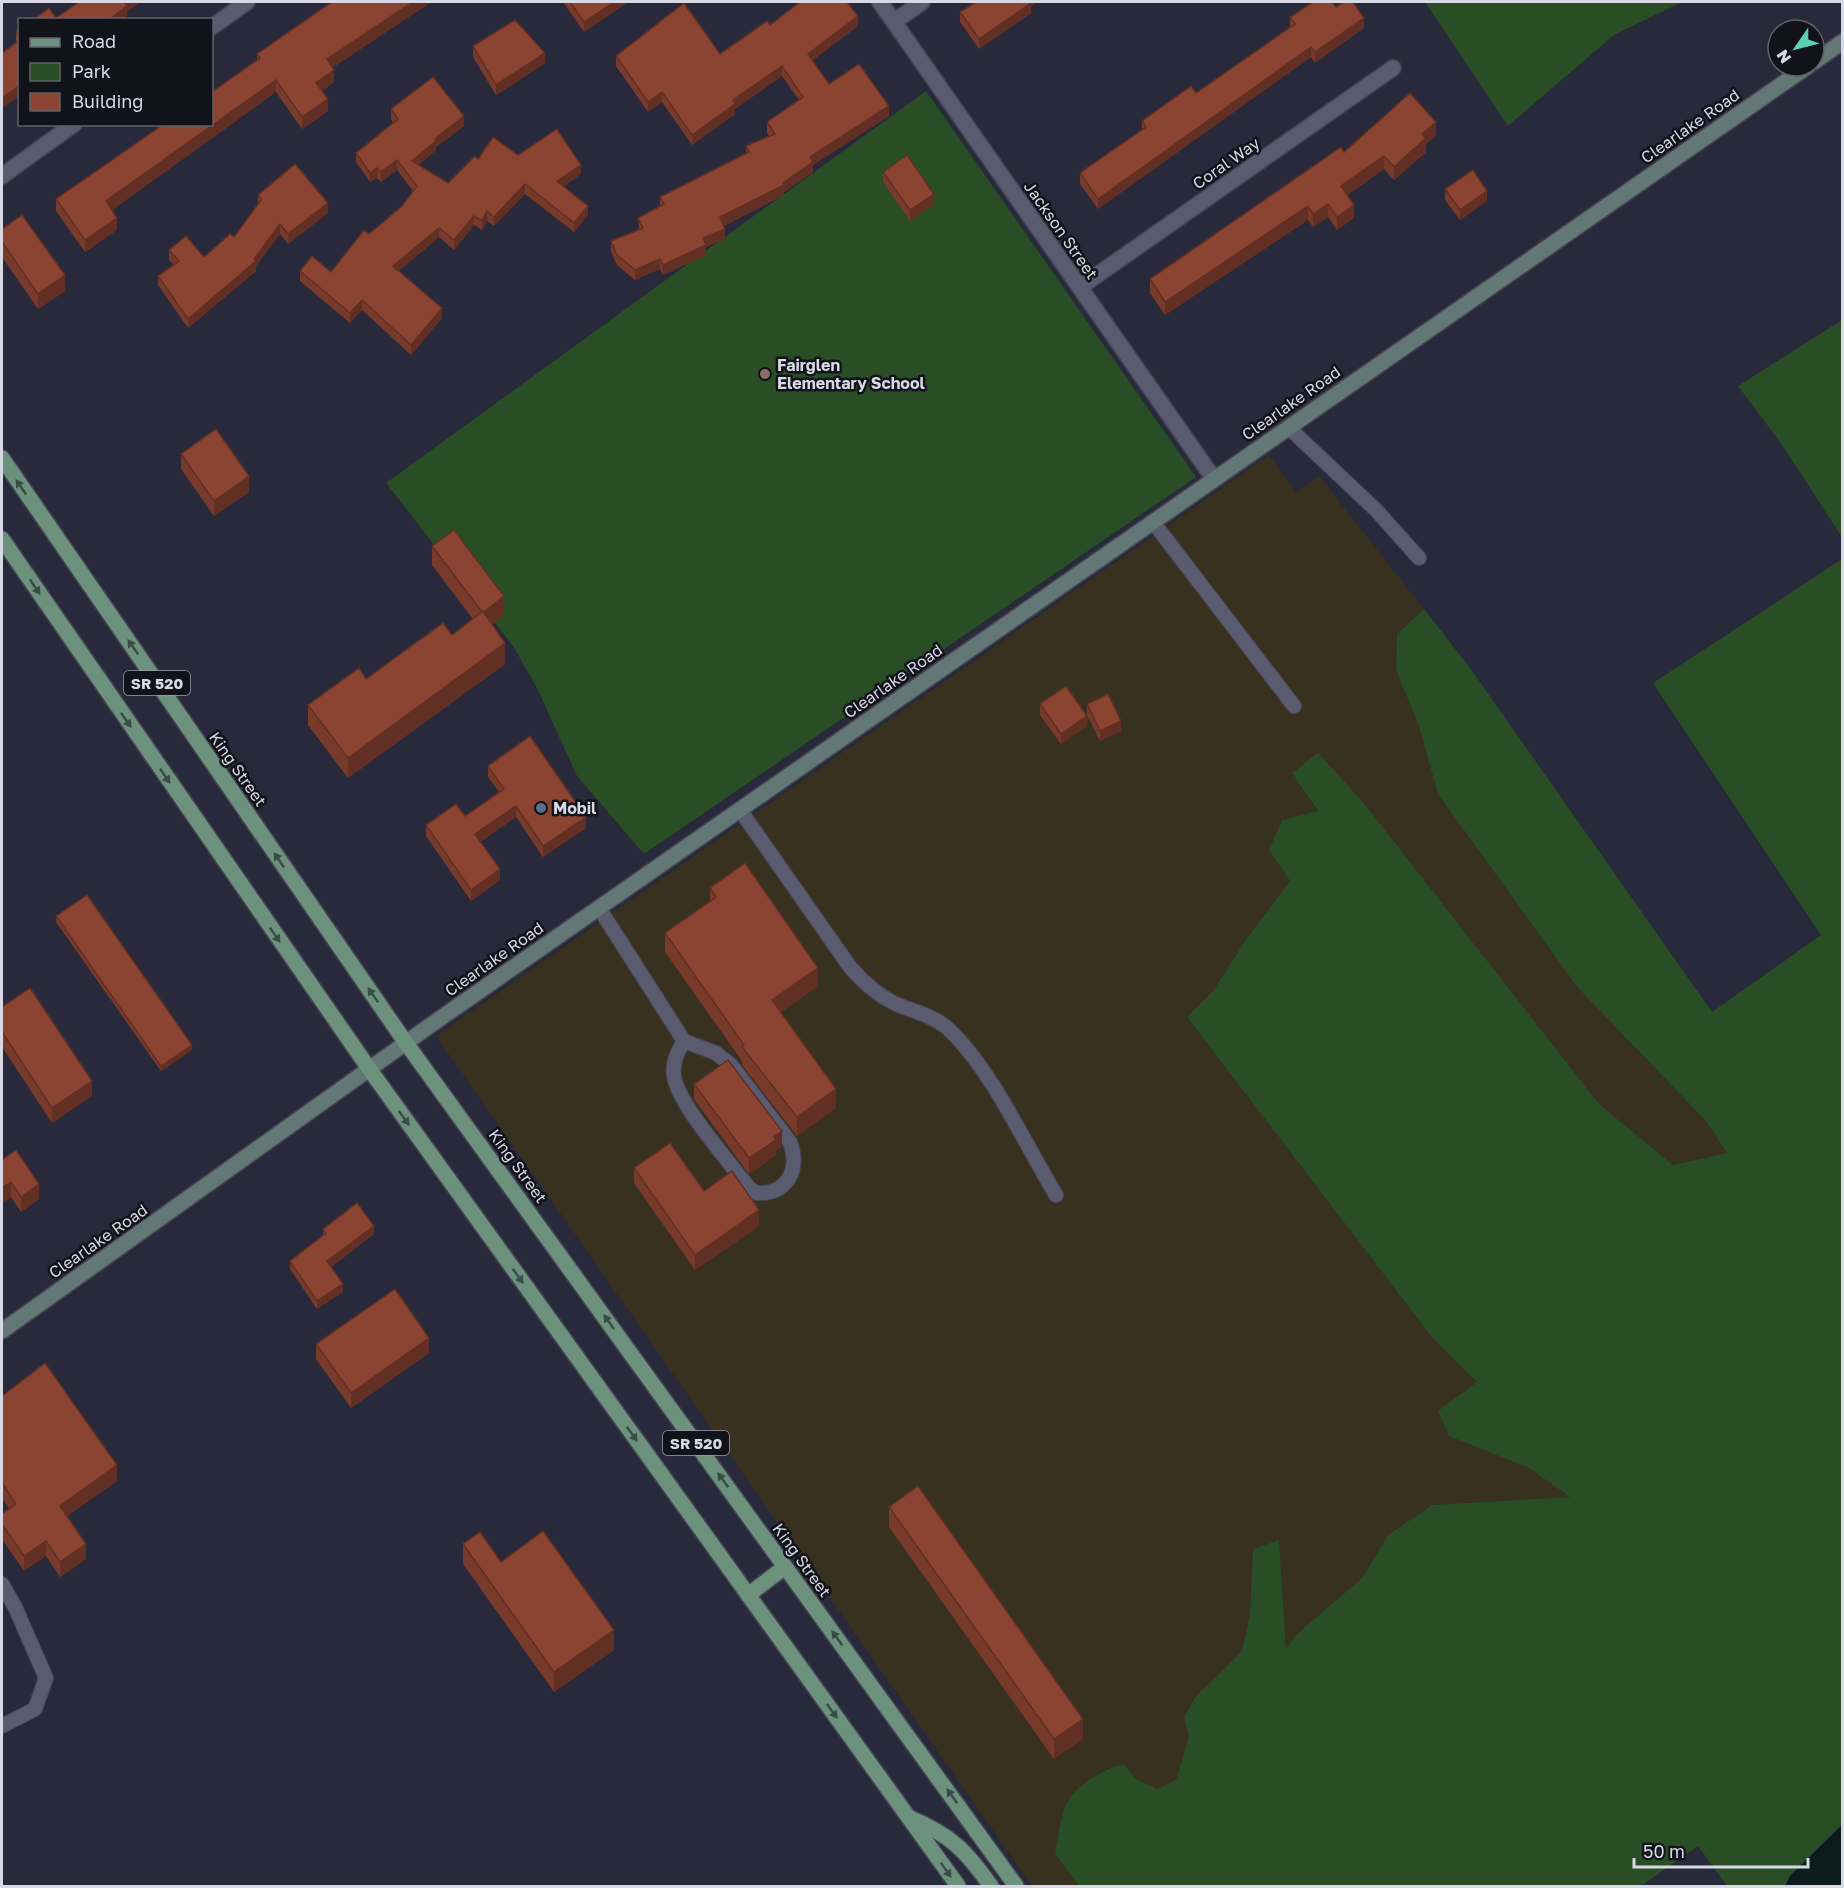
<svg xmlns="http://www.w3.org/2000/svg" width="1844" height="1888" font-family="'Golos Text',sans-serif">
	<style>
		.industrial { fill: #383120 }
		.green { fill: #294e25 }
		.water { fill: #0c1b1c }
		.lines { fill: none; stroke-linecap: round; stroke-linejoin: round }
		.lane-casing { stroke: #454553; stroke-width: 16 }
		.street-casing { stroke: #454553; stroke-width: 18 }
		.secondary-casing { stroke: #454553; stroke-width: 18 }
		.primary-casing { stroke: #454553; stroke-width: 18 }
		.lane { stroke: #5a5b6f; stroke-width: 14 }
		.street { stroke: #5a5b6f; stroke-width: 15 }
		.secondary { stroke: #637776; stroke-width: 15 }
		.primary { stroke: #6c927e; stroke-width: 15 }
		.wall { fill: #783a2b }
		.shaded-wall { fill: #612f23 }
		.building { fill: #8b4332; stroke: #612f23; stroke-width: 1.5 }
		.oneway { fill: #3a4c47 }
		.education-dot { fill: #8d6e63; stroke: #12121a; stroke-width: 2 }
		.service-dot { fill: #5c6f8a; stroke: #12121a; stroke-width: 2 }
		.labels { text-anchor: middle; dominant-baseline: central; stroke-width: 5; stroke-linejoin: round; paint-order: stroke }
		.shield { fill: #12121a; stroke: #9d9da8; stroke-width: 1.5 }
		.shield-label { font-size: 15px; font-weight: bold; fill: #d8d9e5 }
		.street-label { font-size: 16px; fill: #d8d9e5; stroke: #12121a }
		.poi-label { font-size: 16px; font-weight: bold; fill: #d8d9e5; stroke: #12121a; text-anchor: start }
	</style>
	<rect width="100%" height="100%" fill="#28293a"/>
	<polygon class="industrial" points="1269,455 1296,492 1319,476 1424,609 1397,634 1396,669 1419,726 1438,794 1578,988 1706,1121 1727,1153 1673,1165 1599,1104 1363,802 1318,754 1292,773 1318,812 1282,820 1269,850 1290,881 1247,938 1213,991 1187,1017 1431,1336 1478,1382 1462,1394 1449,1436 1529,1468 1570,1497 1432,1505 1388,1535 1363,1577 1296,1635 1286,1650 1279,1540 1254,1549 1250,1615 1242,1651 1194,1697 1184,1717 1189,1736 1176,1780 1157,1789 1109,1768 1076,1791 1068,1801 1055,1854 1079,1886 1032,1886 436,1036"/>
	<g class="green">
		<polygon points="1425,2 1682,2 1614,35 1508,126"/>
		<polygon points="926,91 1196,477 644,854 577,776 537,688 513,646 386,483"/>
		<polygon points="1842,320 1842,537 1780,442 1738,386"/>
		<path d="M1842 559V1825L1790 1876 1785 1886H1727L1698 1846 1641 1886H1079L1055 1854C1059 1838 1060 1813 1069 1799 1080 1783 1105 1769 1123 1764L1136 1779 1157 1789 1176 1780 1189 1736 1184 1717 1195 1697 1242 1651 1250 1615 1253 1549 1279 1540 1286 1649 1296 1635 1363 1577 1388 1535 1432 1505 1570 1497 1529 1468 1449 1436 1438 1411 1477 1382 1431 1336 1187 1017 1213 991 1247 938 1290 881 1269 850 1282 820 1318 811 1292 773 1318 753 1363 802 1599 1104 1673 1165 1727 1153 1706 1121 1578 988 1438 794 1419 726 1396 670 1397 634 1424 609 1470 668 1712 1012 1821 935 1653 683Z"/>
	</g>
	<polygon class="water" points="1842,1825 1842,1886 1785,1886 1790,1876"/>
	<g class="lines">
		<g class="lane-casing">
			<g id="lane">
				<polyline points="1288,427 1376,510 1419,558"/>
				<polyline points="1153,522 1294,706"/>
				<path d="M740 810 850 967C863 982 877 995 896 1004 912 1011 932 1015 946 1027 990 1066 1025 1144 1056 1195"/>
				<path d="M599 908 684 1041 716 1053 731 1065 790 1142C800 1169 788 1195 756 1193L749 1188C731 1164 677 1103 674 1076 672 1063 677 1053 684 1041"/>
				<polyline points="2,1584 15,1607 46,1678 35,1709 2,1726"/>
			</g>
		</g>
		<g class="street-casing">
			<g id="street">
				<polyline points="880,2 1214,479"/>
				<polyline points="894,22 922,2"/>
				<polyline points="212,27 247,2"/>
				<polyline points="2,176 74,124"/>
				<polyline points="1080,287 1393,68"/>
			</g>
		</g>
		<g class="secondary-casing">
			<g id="secondary">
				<polyline points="1814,62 1842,42"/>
				<polyline points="2,1331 445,1015 1808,66"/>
			</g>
		</g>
		<g class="primary-casing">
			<g id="primary">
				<polyline points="2,458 406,1043 1016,1886"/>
				<polyline points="2,539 370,1070 958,1886"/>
				<polyline points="748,1595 785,1567"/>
				<path d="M910 1818C951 1835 966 1851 991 1886"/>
			</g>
		</g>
		<use href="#lane" class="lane"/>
		<use href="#street" class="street"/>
		<use href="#secondary" class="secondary"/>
		<use href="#primary" class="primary"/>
	</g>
	<g class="wall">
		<polygon points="332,2 431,2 332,68 334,82 322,91 328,111 302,129 276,92 112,210 117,230 85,252 56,211 56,199 257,60 257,54"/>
		<polygon points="563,2 628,2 584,32"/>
		<polygon points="1031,7 1031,13 979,49 960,22 960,12"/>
		<polygon points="1336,7 1364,28 1315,63 1311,57 1098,209 1080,184 1080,173 1142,129 1142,121 1196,93 1290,27 1290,17"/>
		<polygon points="770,25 858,26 813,60 829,84 889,116 813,165 813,172 784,192 784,195 724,226 725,239 706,247 706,255 663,275 660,269 635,280 617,265 611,251 611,241 639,229 638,218 660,206 660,197 746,153 746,146 769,136 767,133 767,122 799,100 782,76 735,109 735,114 692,145 662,102 648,112 616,66 616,56 720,54"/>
		<polygon points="20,29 20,95 2,108 2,53 16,43 16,32"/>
		<polygon points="473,46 545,63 496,95 473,57"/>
		<polygon points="391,109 464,126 436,147 436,150 418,165 448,183 478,159 518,155 581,174 563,187 588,215 574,232 525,194 494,226 487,221 482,230 474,225 454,250 439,237 399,271 442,318 411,355 362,310 350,323 300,281 300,271 331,272 369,234 402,206 413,191 397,170 381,182 377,178 370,182 356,162 356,153 393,123 391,119"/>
		<polygon points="1436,135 1426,144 1426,152 1394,180 1384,169 1347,195 1354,218 1337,230 1328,217 1313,227 1308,220 1165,315 1150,293 1150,279 1344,152"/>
		<polygon points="883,172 934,204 910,221 883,182"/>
		<polygon points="1445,189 1487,201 1460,220 1445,200"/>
		<polygon points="258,195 328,213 288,244 280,234 256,266 256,271 188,328 158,285 158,276 174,265 169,260 169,250 204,257 234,237 258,205"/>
		<polygon points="2,229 65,291 38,309 2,257"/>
		<polygon points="181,454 249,492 214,516 181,469"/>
		<polygon points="432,546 504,615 492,624 505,664 348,778 308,725 308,705 366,679 452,635 473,619 432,565"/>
		<polygon points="1040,704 1087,726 1061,744 1040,715"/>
		<polygon points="1087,704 1121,731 1100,741 1087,715"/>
		<polygon points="488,766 586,828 543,857 516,817 480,842 500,880 471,901 426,836 426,825 465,816 499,792 488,777"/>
		<polygon points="710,888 818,986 781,1012 836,1108 797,1136 742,1065 742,1061 665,952 665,933 710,902"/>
		<polygon points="56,916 192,1050 161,1071 56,922"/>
		<polygon points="2,1007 92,1096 52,1123 2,1047"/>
		<polygon points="694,1084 782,1146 776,1150 776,1155 749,1174 694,1099"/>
		<polygon points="2,1160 39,1199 21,1212 11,1197 2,1204"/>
		<polygon points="634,1168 704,1191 759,1226 695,1270 634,1183"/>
		<polygon points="323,1229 374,1234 331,1267 343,1292 317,1309 290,1269 290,1261 323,1235"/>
		<polygon points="316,1344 429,1353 351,1408 316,1359"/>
		<polygon points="2,1396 117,1481 67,1516 86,1559 60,1577 46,1556 24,1571 2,1539 2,1514 9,1509 2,1498"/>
		<polygon points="889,1507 1083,1739 1054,1759 889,1527"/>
		<polygon points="463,1544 501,1562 614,1650 554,1692 463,1564"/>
	</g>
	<g class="shaded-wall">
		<polygon points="128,2 141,2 127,12 127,16 123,20 109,20"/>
		<polygon points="413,2 431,2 327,71 327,59"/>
		<polygon points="614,2 628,2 584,32 584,22"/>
		<polygon points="1028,2 1038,2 1031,7 1031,13 979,49 979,39"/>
		<polygon points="858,16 858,26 808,64 808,54"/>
		<polygon points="1364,18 1364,28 1315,63 1315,52"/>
		<polygon points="1311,47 1311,57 1098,209 1098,199"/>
		<polygon points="545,53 545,63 496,95 496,85"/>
		<polygon points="782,66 782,76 735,109 735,114 692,145 692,135 733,100"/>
		<polygon points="334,70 334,82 316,95 316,83"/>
		<polygon points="276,80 276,92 106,214 106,201"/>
		<polygon points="20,85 20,95 2,108 2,98"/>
		<polygon points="662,92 662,102 648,112 648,102"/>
		<polygon points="328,99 328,111 302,129 302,117"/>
		<polygon points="889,106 889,116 813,165 813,172 784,192 784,195 720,228 720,217 783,183 810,157"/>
		<polygon points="464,116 464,126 436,147 436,150 412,171 412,161 435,139"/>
		<polygon points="1436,122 1436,135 1426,144 1426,152 1394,180 1394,167 1422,134"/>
		<polygon points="1384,156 1384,169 1341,200 1341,186"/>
		<polygon points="397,160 397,170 381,182 381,172"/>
		<polygon points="581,165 581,174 557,191 557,181"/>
		<polygon points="377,168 377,178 370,182 370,173"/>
		<polygon points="525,184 525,194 494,226 494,217"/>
		<polygon points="1487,191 1487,201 1460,220 1460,210"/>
		<polygon points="934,194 934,204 910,221 910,210"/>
		<polygon points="328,203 328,213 288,244 288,234"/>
		<polygon points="1328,204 1328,217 1313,227 1313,214"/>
		<polygon points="1354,205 1354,218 1337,230 1337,217"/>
		<polygon points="588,206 588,215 574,232 574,223"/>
		<polygon points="1308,206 1308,220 1165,315 1165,302"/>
		<polygon points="487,211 487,221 482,230 482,221"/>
		<polygon points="474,216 474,225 454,250 454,240"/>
		<polygon points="117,218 117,230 85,252 85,240"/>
		<polygon points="280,224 280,234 256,266 256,271 188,328 188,319 254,259"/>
		<polygon points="439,228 439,237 393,276 393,266"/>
		<polygon points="725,229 725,239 706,247 706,255 663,275 663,265 703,238"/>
		<polygon points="660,259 660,269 635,280 635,270"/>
		<polygon points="65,275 65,291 38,309 38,294"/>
		<polygon points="362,300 362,310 350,323 350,313"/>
		<polygon points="442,308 442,318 411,355 411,345"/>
		<polygon points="249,476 249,492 214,516 214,501"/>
		<polygon points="504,596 504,615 483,631 483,613"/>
		<polygon points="505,643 505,664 348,778 348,758"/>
		<polygon points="1087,716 1087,726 1061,744 1061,734"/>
		<polygon points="1121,721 1121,731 1100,741 1100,731"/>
		<polygon points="516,806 516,817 475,845 475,834"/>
		<polygon points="586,817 586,828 543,857 543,846"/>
		<polygon points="500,869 500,880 471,901 471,890"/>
		<polygon points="818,968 818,986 772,1018 772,1000"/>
		<polygon points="192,1045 192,1050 161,1071 161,1066"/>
		<polygon points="92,1081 92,1096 52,1123 52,1108"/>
		<polygon points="836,1089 836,1108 797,1136 797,1117"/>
		<polygon points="782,1131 782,1146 776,1150 776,1155 749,1174 749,1158"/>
		<polygon points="11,1182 11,1197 2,1204 2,1188"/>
		<polygon points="39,1184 39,1199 21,1212 21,1197"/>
		<polygon points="759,1210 759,1226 695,1270 695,1255"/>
		<polygon points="374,1226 374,1234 327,1269 327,1261"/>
		<polygon points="343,1284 343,1292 317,1309 317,1301"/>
		<polygon points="429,1338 429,1353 351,1408 351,1393"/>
		<polygon points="117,1465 117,1481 60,1521 60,1506"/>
		<polygon points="46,1541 46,1556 24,1571 24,1556"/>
		<polygon points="86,1544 86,1559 60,1577 60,1562"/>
		<polygon points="614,1630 614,1650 554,1692 554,1672"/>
		<polygon points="1083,1719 1083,1739 1054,1759 1054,1739"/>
	</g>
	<g class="building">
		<polygon points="79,2 128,2 125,3 127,6 109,20 33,20 49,8 56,18"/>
		<polygon points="332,2 413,2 327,59 334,70 316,83 328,99 302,117 276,80 106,201 117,218 85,240 56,199 164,124 212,124 212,92 260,58 257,54"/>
		<polygon points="570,2 614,2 584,22"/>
		<polygon points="800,2 847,2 858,16 808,54 829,84 859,64 889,106 810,157 813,162 783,183 784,185 720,217 725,229 703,238 706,245 663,265 660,259 635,270 617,255 611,241 643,228 638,218 664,204 660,197 749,152 746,146 775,134 767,122 803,97 782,66 733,100 735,104 692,135 662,92 648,102 616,56 684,3 720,54 767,21 770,25"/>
		<polygon points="976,2 1030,2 1031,3 979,39 960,12"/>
		<polygon points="1313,2 1332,2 1336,7 1344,2 1353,2 1364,18 1315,52 1311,47 1098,199 1080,173 1146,127 1142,121 1191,86 1196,93 1295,24 1290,17"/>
		<polygon points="515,20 545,53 496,85 473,46"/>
		<polygon points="20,29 20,37 16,32"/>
		<polygon points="20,40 20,85 2,98 2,53"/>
		<polygon points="433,77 464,116 435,139 436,141 412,161 448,183 475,156 478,159 493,137 518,155 557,129 581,165 557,181 588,206 574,223 525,184 494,217 487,211 482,221 474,216 454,240 439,228 393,266 442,308 411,345 362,300 350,313 300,271 312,256 331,272 364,230 369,234 402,206 417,186 397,160 381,172 377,168 370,173 356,153 398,119 391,109"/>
		<polygon points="1410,93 1436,122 1422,134 1426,138 1394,167 1384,156 1341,186 1354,205 1337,217 1328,204 1313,214 1308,206 1165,302 1150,279 1341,147 1344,152"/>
		<polygon points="907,155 934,194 910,210 883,172"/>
		<polygon points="295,164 328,203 288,234 280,224 254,259 256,261 188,319 158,276 179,261 169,250 186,236 204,257 230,234 234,237 261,200 258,195"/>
		<polygon points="1473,170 1487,191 1460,210 1445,189"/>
		<polygon points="22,215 65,275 38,294 2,242 2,229"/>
		<polygon points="216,429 249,476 214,501 181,454"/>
		<polygon points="454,530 504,596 484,612 483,611 482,612 432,546"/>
		<polygon points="483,611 505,643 348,758 308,705 359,668 366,679 443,623 452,635"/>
		<polygon points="1066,686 1087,716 1061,734 1040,704"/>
		<polygon points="1108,694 1121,721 1100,731 1087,704"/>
		<polygon points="530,736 586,817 543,846 516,806 475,834 500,869 471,890 426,825 456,804 465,816 504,789 488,766"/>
		<polygon points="745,863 818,968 772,1000 836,1089 797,1117 742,1047 744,1045 665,933 716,897 710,888"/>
		<polygon points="87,895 192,1045 161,1066 56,916"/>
		<polygon points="30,988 92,1081 52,1108 2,1032 2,1007"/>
		<polygon points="728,1060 782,1131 774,1137 776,1140 749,1158 694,1084"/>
		<polygon points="670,1143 704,1191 732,1171 759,1210 695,1255 634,1168"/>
		<polygon points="16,1150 39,1184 21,1197 11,1182 2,1188 2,1160"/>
		<polygon points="357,1203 374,1226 327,1261 343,1284 317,1301 290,1261 326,1233 323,1229"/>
		<polygon points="395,1289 429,1338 351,1393 316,1344"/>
		<polygon points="45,1363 117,1465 60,1506 86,1544 60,1562 46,1541 24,1556 2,1524 2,1514 16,1504 2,1483 2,1396"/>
		<polygon points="918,1486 1083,1719 1054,1739 889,1507"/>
		<polygon points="543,1531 614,1630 554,1672 463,1544 480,1532 501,1562"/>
	</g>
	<defs><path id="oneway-solid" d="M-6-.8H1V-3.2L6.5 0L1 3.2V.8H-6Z" transform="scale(1.5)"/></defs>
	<g class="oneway">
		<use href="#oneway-solid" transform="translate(21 487) rotate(-124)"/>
		<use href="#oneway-solid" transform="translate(35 587) rotate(56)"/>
		<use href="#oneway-solid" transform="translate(133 647) rotate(-125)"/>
		<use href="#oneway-solid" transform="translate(126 720) rotate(55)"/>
		<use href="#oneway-solid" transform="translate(165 776) rotate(56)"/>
		<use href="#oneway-solid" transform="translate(279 860) rotate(-124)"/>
		<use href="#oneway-solid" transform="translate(275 935) rotate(55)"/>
		<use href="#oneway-solid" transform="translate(373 995) rotate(-125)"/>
		<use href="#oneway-solid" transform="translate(404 1118) rotate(54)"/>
		<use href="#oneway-solid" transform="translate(518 1276) rotate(54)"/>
		<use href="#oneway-solid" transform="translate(609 1322) rotate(-126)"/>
		<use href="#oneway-solid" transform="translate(632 1434) rotate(54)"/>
		<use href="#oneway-solid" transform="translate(723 1480) rotate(-126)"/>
		<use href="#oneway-solid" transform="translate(837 1638) rotate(-126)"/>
		<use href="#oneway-solid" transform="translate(832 1711) rotate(54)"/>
		<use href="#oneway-solid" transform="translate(952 1796) rotate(-126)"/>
		<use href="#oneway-solid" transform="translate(946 1870) rotate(55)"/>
	</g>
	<circle class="education-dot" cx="765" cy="374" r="6"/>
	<circle class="service-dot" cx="541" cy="808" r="6"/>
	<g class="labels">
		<g class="shield">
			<rect x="124" y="671" width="66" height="24" rx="4.5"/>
			<rect x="663" y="1431" width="66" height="24" rx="4.5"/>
		</g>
		<g class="shield-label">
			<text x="157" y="683">SR 520</text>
			<text x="696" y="1443">SR 520</text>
		</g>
		<g class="street-label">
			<text transform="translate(1690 126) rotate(-35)">Clearlake Road</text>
			<text transform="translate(1226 163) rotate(-35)">Coral Way</text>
			<text transform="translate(1061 230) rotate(55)">Jackson Street</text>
			<text transform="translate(1291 403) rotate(-35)">Clearlake Road</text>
			<text transform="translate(893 681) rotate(-35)">Clearlake Road</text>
			<text transform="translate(238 769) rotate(55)">King Street</text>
			<text transform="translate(494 959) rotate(-35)">Clearlake Road</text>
			<text transform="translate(518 1166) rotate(54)">King Street</text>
			<text transform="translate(98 1241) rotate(-35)">Clearlake Road</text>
			<text transform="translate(802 1560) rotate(54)">King Street</text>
		</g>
		<g class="poi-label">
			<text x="777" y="365">Fairglen<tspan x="777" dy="18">Elementary School</tspan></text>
			<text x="553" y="808">Mobil</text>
		</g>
	</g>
	<rect width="1844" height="1888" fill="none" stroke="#d8d9e5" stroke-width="6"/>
	<rect x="18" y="18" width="195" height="108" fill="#12121a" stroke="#61626b" stroke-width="1.5"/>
	<rect x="30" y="38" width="30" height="9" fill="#6c927e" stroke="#61626b" stroke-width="1.5"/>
	<text x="72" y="48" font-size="18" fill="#d8d9e5">Road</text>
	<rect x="30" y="63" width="30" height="18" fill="#294e25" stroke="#61626b" stroke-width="1.5"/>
	<text x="72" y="78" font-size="18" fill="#d8d9e5">Park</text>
	<rect x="30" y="93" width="30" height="18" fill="#8b4332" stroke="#61626b" stroke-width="1.5"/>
	<text x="72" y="108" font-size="18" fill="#d8d9e5">Building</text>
	<g transform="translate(1796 48) rotate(235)"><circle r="28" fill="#12121a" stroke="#61626b" stroke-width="1.5"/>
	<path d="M0-4.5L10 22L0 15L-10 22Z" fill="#5eceb7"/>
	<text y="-9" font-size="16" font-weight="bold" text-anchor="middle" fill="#d8d9e5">N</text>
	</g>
	<path d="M1634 1858v9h174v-9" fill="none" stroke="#d8d9e5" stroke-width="3"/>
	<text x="1643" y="1858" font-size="18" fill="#d8d9e5" stroke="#12121a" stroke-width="4.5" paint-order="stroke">50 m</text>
</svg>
